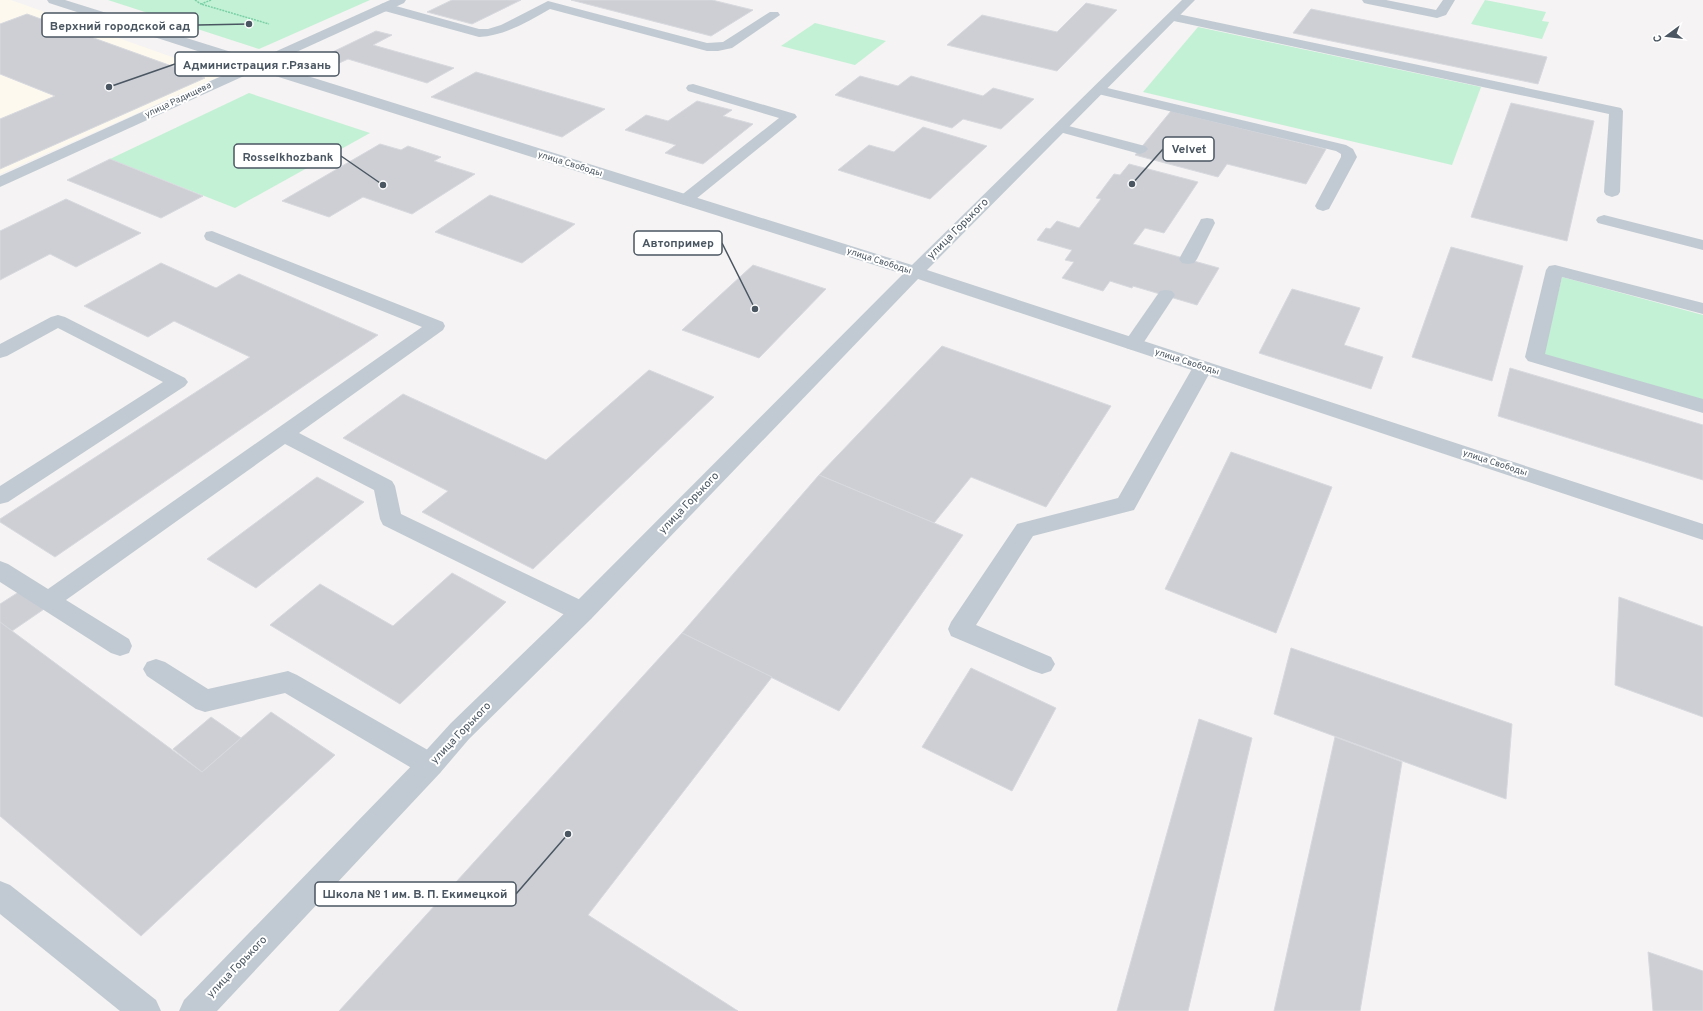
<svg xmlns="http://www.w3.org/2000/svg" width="1703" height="1011" font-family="Overpass,sans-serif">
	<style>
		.commercial { fill: #fdf9ef }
		.green { fill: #c3f1d5 }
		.building { fill: #cdcfd5; stroke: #d7d9de }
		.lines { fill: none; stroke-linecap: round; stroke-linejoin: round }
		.path { stroke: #7ad0a6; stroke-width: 1.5; stroke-dasharray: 2 1; stroke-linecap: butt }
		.service { fill: #c1cad2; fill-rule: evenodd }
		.minor { fill: #c1cad2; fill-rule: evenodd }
		.tertiary { fill: #c1cad2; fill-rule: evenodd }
		.labels { text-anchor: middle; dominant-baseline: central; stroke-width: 4; stroke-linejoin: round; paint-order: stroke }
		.far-street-label { font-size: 9px; fill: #4a5661; stroke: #fff }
		.street-label { font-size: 11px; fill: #4a5661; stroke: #fff }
		.leader { fill: none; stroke: #4a5661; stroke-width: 1.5 }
		.callout-dot { fill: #4a5661; stroke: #fff; stroke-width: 1.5 }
		.callout { fill: #fff; stroke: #4a5661; stroke-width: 1.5 }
		.callout-label { font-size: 12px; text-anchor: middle; font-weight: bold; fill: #4a5661 }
	</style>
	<rect width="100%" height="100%" fill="#f5f3f3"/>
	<polygon class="commercial" points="0,0 11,0 223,75 0,174"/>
	<g class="green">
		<polygon points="108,0 370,0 259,49"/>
		<polygon points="1485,0 1546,12 1542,21 1549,22 1542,39 1471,24"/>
		<polygon points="815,23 886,41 855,65 781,46"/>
		<polygon points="1198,27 1481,87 1452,165 1143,92"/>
		<polygon points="249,93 370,133 235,208 110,159"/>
		<polygon points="1562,277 1703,315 1703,402 1543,355"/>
	</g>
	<g class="building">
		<polygon points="452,0 521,0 472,24 427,12"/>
		<polygon points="571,0 712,0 753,10 711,36"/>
		<polygon points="1086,3 1117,10 1057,71 947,45 982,15 1057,32"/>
		<polygon points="1311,9 1547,57 1538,84 1293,33"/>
		<polygon points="27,14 205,78 0,169 0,119 55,96 0,74 0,24"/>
		<polygon points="376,31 392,35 373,45 454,68 427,83 348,59 335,65 316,60"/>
		<polygon points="476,72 605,109 562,137 431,97"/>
		<polygon points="860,76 898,86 911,76 983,96 993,88 1034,99 1001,129 963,119 952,128 835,95"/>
		<polygon points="697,101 732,110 723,116 753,124 703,164 665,153 676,145 625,130 646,115 668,121"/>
		<polygon points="1511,103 1594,121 1567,241 1471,217"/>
		<polygon points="1171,111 1326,149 1306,184 1227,164 1218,177 1135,155"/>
		<polygon points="923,127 987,146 930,199 838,170 869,145 894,152"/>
		<polygon points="380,144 401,150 408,146 441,157 434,161 475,174 412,214 363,197 329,217 282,201"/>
		<polygon points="110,159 203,196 161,218 67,180"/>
		<polygon points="1129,164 1198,182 1164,233 1145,228 1133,244 1219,268 1197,305 1133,286 1132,288 1110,281 1103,291 1062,278 1074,262 1065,260 1072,250 1037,240 1046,228 1050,229 1057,221 1079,228 1101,199 1096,198 1114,174 1120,175"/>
		<polygon points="490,195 575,224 522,263 435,232"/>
		<polygon points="66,199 141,233 76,267 50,254 0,280 0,231"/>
		<polygon points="1451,247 1523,266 1492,381 1412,357"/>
		<polygon points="161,263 216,288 239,274 378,335 55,557 0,522 0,519 250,357 174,321 148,337 84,306"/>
		<polygon points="753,265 826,289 759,358 682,330"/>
		<polygon points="1292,289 1360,308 1344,345 1383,357 1371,389 1259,353"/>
		<polygon points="942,346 1111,406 1046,507 971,477 934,523 819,475"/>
		<polygon points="1510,368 1703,425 1703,480 1498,416"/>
		<polygon points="649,370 714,397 533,569 422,512 448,491 343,438 403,394 546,460"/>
		<polygon points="1231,452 1332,487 1276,633 1165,589"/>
		<polygon points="819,475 963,535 839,711 682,633"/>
		<polygon points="317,477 364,502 256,588 207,559"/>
		<polygon points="452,573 506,602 400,704 270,625 320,584 393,626"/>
		<polygon points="25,588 50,605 12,631 0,622 0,604"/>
		<polygon points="1619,597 1703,627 1703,717 1615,685"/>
		<polygon points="0,622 202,772 271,712 335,755 141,936 0,816"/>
		<polygon points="682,633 772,677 588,915 738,1011 339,1011"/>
		<polygon points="1291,648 1512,724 1506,799 1274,714"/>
		<polygon points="971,668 1056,708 1012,791 922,747"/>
		<polygon points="211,717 241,738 202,772 173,749"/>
		<polygon points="1199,719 1252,738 1188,1011 1117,1011"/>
		<polygon points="1335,737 1402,762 1360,1011 1274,1011"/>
		<polygon points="1648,952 1703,971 1703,1011 1653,1011"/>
	</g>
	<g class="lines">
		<g class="path">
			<polyline points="195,0 201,4"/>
			<polyline points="211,0 201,4 269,24"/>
		</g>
		<g class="service">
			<polygon points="1362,0 1386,0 1436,10 1443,0 1455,0 1446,15 1437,18 1368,4 1364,3"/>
			<path d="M548 1 707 43 723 42 770 12H778L780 15 732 48 718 51H707L550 9C527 22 506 35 479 37L381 10 379 7 381 4 385 3 479 29H488L501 25Z"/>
			<polygon points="1173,13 1621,108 1623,111 1620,192 1618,195 1612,197 1606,195 1604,192 1609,114 1169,20 1167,17 1169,14"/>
			<polygon points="693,84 795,114 797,117 691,203 685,205 679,203 677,200 679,197 779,118 688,91 686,88 688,85"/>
			<polygon points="1099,86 1346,145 1353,149 1357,157 1329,209 1323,211 1317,209 1315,206 1341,157 1341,154 1336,151 1094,93 1092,90 1094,87"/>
			<polygon points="1061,124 1145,146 1148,149 1145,152 1140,154 1056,131 1054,128 1056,125"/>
			<polygon points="1604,215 1703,240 1703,250 1598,223 1596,220 1598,217"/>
			<polygon points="1207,218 1213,219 1215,223 1197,259 1194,263 1188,264 1182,263 1179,259 1199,223 1201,219"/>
			<polygon points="212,231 443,322 445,326 443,330 299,433 392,481 395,486 401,514 591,605 594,612 591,619 582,621 573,619 383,525 380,519 374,490 285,444 66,600 129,639 132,646 129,653 120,656 111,653 0,582 0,561 8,564 48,589 422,327 206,240 204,236 206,232"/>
			<polygon points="1555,265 1703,303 1703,314 1562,277 1545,354 1703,399 1703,413 1528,361 1525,357 1546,270 1549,266"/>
			<polygon points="1166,290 1172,291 1175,295 1140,348 1133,350 1126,348 1124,344 1126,340 1160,291"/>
			<polygon points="58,315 65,317 185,378 188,382 185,386 8,502 0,504 0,486 163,382 58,328 7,356 0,358 0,344 51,317"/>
			<polygon points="1203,361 1210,363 1213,367 1134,510 1033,536 976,625 1051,657 1055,664 1051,671 1042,674 1033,671 951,636 948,629 951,622 1017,524 1118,498 1193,367 1196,363"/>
			<polygon points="156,659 165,662 208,689 288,671 297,675 440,757 444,765 440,773 430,777 420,773 285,693 205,712 196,709 147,676 143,669 147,662"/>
			<polygon points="0,881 10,885 156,1000 161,1011 120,1011 0,914"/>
		</g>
		<polygon class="minor" points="390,0 406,0 404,3 0,187 0,176"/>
		<polygon class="tertiary" points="47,0 65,0 912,265 1182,0 1195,0 927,270 1703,524 1703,540 918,279 591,619 469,739 440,773 217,1011 179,1011 184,1000 420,757 451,723 573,605 903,274 250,68 49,3"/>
	</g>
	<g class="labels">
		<g class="far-street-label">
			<text transform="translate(178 100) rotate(-25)">улица Радищева</text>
			<text transform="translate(570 164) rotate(17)">улица Свободы</text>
			<text transform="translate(879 261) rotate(18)">улица Свободы</text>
			<text transform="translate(1187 362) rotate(18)">улица Свободы</text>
			<text transform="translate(1495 463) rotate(18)">улица Свободы</text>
		</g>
		<g class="street-label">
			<text transform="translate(958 229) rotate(-45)">улица Горького</text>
			<text transform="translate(689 503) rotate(-46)">улица Горького</text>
			<text transform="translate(461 733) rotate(-46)">улица Горького</text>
			<text transform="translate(237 967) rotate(-46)">улица Горького</text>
		</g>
	</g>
	<path class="leader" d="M249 24L198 25M109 87L175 64M1132 184L1163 149M383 185L341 156M755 309L722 243M568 834L516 894"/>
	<g class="callout-dot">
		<circle cx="249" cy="24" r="4"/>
		<circle cx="109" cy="87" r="4"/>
		<circle cx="1132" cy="184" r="4"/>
		<circle cx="383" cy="185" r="4"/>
		<circle cx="755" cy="309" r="4"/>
		<circle cx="568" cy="834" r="4"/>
	</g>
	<g class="callout">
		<rect x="42" y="13" width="156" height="24" rx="4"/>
		<rect x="175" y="52" width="164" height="24" rx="4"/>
		<rect x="1163" y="137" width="51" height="24" rx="4"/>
		<rect x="234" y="144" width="107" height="24" rx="4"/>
		<rect x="634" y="231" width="88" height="24" rx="4"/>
		<rect x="315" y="882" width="201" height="24" rx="4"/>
	</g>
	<g class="callout-label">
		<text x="120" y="30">Верхний городской сад</text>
		<text x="257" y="69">Администрация г.Рязань</text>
		<text x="1189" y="153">Velvet</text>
		<text x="288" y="161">Rosselkhozbank</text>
		<text x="678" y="247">Автопример</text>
		<text x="415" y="898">Школа № 1 им. В. П. Екимецкой</text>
	</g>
	<g transform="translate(1667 36) rotate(255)" stroke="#ffffff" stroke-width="3" paint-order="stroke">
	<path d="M0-3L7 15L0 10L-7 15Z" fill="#4a5661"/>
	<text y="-6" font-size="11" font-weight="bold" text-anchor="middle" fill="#4a5661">С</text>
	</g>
</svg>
